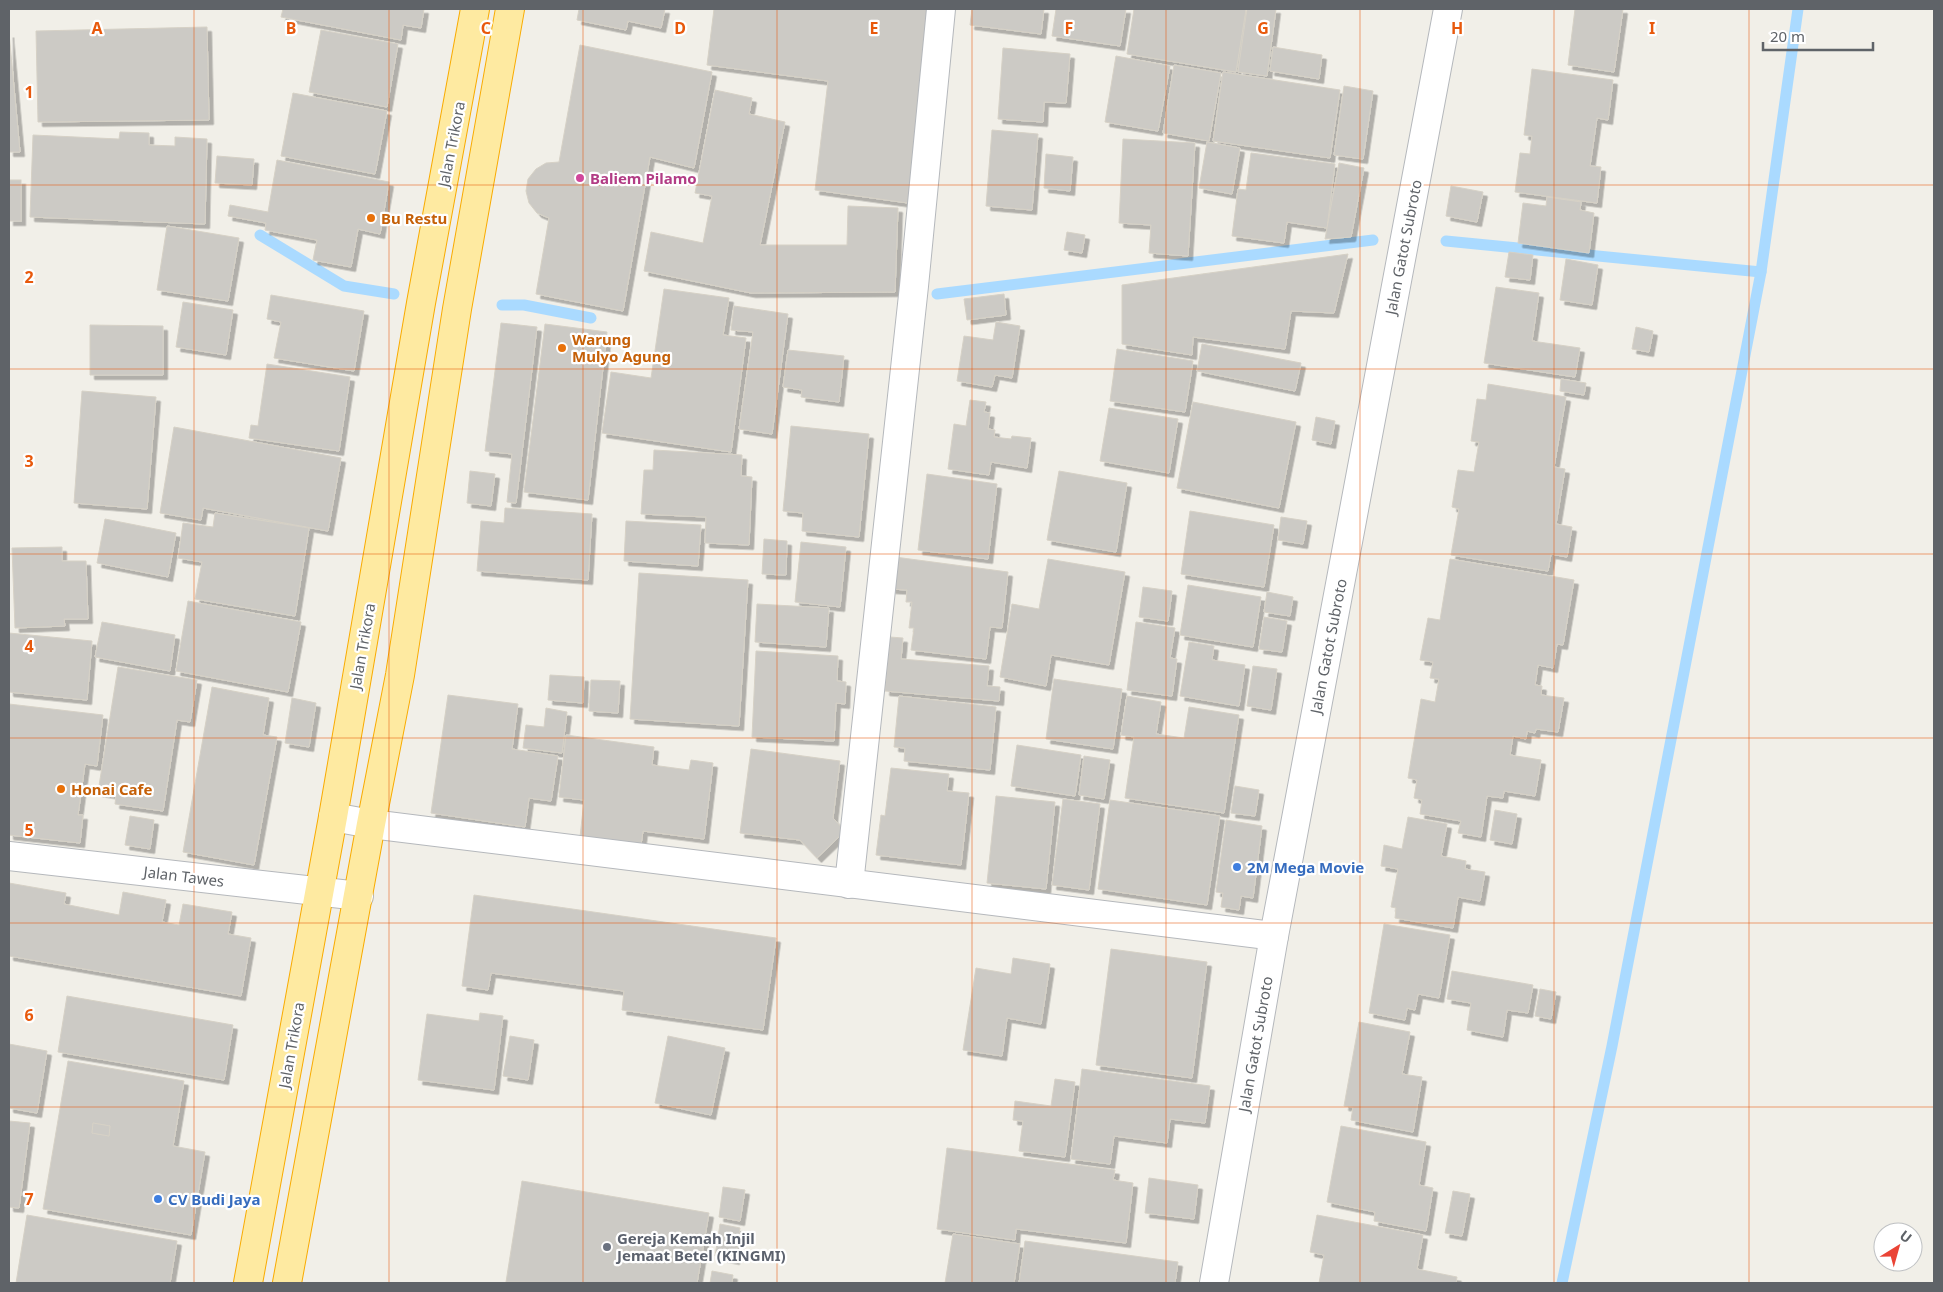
<svg xmlns="http://www.w3.org/2000/svg" width="1943" height="1292" font-family="'Noto Sans',sans-serif">
	<style>
		.lines { fill: none; stroke-linecap: round; stroke-linejoin: round }
		.stream { stroke: #aadaff; stroke-width: 11 }
		.building { fill: #cccac5; stroke: #d6d1c6; fill-rule: evenodd; filter: url(#shadow) }
		.minor-casing { stroke: #b5b8bc; stroke-width: 30 }
		.tertiary-casing { stroke: #b5b8bc; stroke-width: 30 }
		.trunk-casing { stroke: #f9ab00; stroke-width: 30 }
		.minor { stroke: #fff; stroke-width: 28 }
		.tertiary { stroke: #fff; stroke-width: 28 }
		.trunk { stroke: #feeaa1; stroke-width: 28 }
		.grid { fill: none; stroke: #e8590c; stroke-width: 1; stroke-opacity: 0.55 }
		.hotel-dot { fill: #d1479c; stroke: #fff; stroke-width: 2 }
		.food-dot { fill: #e8710a; stroke: #fff; stroke-width: 2 }
		.shop-dot { fill: #3f7fe0; stroke: #fff; stroke-width: 2 }
		.worship-dot { fill: #6b7280; stroke: #fff; stroke-width: 2 }
		.labels { text-anchor: middle; dominant-baseline: central; stroke-width: 4.5; stroke-linejoin: round; paint-order: stroke }
		.street-label { font-size: 15px; fill: #5f6368; stroke: #fff }
		.hotel-label { font-size: 15px; font-weight: bold; fill: #b23c85; stroke: #fff; text-anchor: start }
		.food-label { font-size: 15px; font-weight: bold; fill: #c56008; stroke: #fff; text-anchor: start }
		.shop-label { font-size: 15px; font-weight: bold; fill: #366cbe; stroke: #fff; text-anchor: start }
		.worship-label { font-size: 15px; font-weight: bold; fill: #5b616d; stroke: #fff; text-anchor: start }
		.grid-label { font-size: 16px; text-anchor: middle; font-weight: bold; fill: #e8590c; stroke: #fff; stroke-width: 4.5; stroke-linejoin: round; paint-order: stroke }
	</style>
	<defs>
		<filter id="shadow"><feDropShadow dx="4.5" dy="4.5" stdDeviation="0" flood-color="#0004"/></filter>
	</defs>
	<rect width="100%" height="100%" fill="#f1efe8"/>
	<g class="lines">
		<g class="stream">
			<polyline points="260,235 344,286 394,294"/>
			<polyline points="1446,241 1761,272"/>
			<polyline points="937,294 1373,240"/>
			<polyline points="502,305 524,305 591,318"/>
			<polyline points="1562,1283 1612,1046 1761,272 1798,9"/>
		</g>
	</g>
	<g class="building">
		<polygon points="283,9 424,9 421,28 403,25 401,40 281,17"/>
		<polygon points="579,9 665,9 661,28 628,21 626,30 577,20"/>
		<polygon points="714,9 933,9 908,203 815,190 828,81 707,65"/>
		<polygon points="972,9 1044,9 1041,34 970,25"/>
		<polygon points="1056,9 1126,9 1120,46 1052,36"/>
		<polygon points="1134,9 1246,9 1236,72 1127,54"/>
		<polygon points="1247,9 1276,9 1267,76 1238,72"/>
		<polygon points="1575,9 1623,9 1614,72 1568,65"/>
		<polygon points="207,27 209,120 38,122 36,31"/>
		<polygon points="321,30 398,44 387,107 309,92"/>
		<polygon points="9,33 20,152 9,152"/>
		<polygon points="580,45 712,72 694,168 650,157 623,311 536,294 549,218 537,213 529,203 526,191 528,179 536,169 546,163 559,162"/>
		<polygon points="1273,47 1322,55 1319,79 1270,71"/>
		<polygon points="1003,48 1070,54 1066,103 1044,102 1043,122 998,119"/>
		<polygon points="1116,56 1170,66 1158,131 1105,122"/>
		<polygon points="1174,65 1221,73 1209,141 1163,133"/>
		<polygon points="1532,69 1613,80 1608,120 1597,118 1590,166 1601,167 1597,203 1515,192 1520,153 1530,154 1532,136 1524,135"/>
		<polygon points="1223,72 1340,90 1330,158 1213,141"/>
		<polygon points="1344,86 1373,91 1363,159 1334,155"/>
		<polygon points="715,90 752,98 749,114 785,122 760,245 847,245 848,206 898,208 895,292 751,293 644,271 651,232 703,243 712,196 695,193"/>
		<polygon points="293,93 387,111 375,174 281,156"/>
		<polygon points="992,130 1038,134 1032,210 986,206"/>
		<polygon points="120,132 149,133 149,145 175,146 175,137 207,139 205,224 30,217 33,135 119,139"/>
		<polygon points="1123,139 1195,143 1188,256 1149,253 1151,225 1119,223"/>
		<polygon points="1207,142 1240,148 1232,194 1199,188"/>
		<polygon points="1251,153 1335,164 1327,228 1287,222 1284,243 1232,236 1238,189 1246,190"/>
		<polygon points="1046,154 1073,157 1070,191 1044,188"/>
		<polygon points="217,156 254,159 252,185 215,183"/>
		<polygon points="277,160 389,182 380,234 358,229 351,267 313,260 317,240 265,230 266,223 228,216 230,205 268,212"/>
		<polygon points="1339,163 1364,168 1351,237 1325,239"/>
		<rect x="9" y="180" width="12" height="41"/>
		<polygon points="1451,186 1483,192 1477,222 1446,216"/>
		<polygon points="1547,197 1581,202 1580,210 1594,213 1589,253 1518,243 1523,203 1546,206"/>
		<polygon points="167,226 239,238 228,301 157,290"/>
		<polygon points="1067,232 1085,235 1082,253 1064,250"/>
		<polygon points="1509,252 1533,255 1530,280 1505,277"/>
		<polygon points="1348,254 1334,313 1291,311 1285,349 1193,337 1192,355 1122,344 1122,285"/>
		<polygon points="1566,259 1598,265 1592,305 1560,300"/>
		<polygon points="1496,287 1539,293 1532,341 1580,348 1575,377 1484,363"/>
		<polygon points="664,289 729,298 723,335 746,338 731,452 602,433 611,372 651,378"/>
		<polygon points="1004,294 1006,315 967,320 964,299"/>
		<polygon points="271,295 364,311 354,371 274,358 281,322 267,319"/>
		<polygon points="183,302 233,310 226,355 176,347"/>
		<polygon points="734,306 788,314 772,434 739,429 753,332 731,330"/>
		<polygon points="996,322 1020,326 1012,378 995,375 992,387 957,381 964,336 993,340"/>
		<polygon points="501,323 537,327 516,503 507,502 512,454 485,451"/>
		<polygon points="545,324 607,332 588,500 524,492"/>
		<polygon points="90,325 163,326 163,375 90,375"/>
		<polygon points="1636,327 1653,331 1649,352 1632,349"/>
		<polygon points="1202,344 1301,363 1295,391 1197,371"/>
		<polygon points="1117,349 1193,361 1185,412 1110,401"/>
		<polygon points="788,350 844,356 839,402 801,397 802,390 783,387"/>
		<polygon points="267,364 350,377 339,451 249,438 251,425 258,426"/>
		<polygon points="1561,379 1586,383 1584,395 1560,391"/>
		<polygon points="1488,384 1566,397 1554,467 1565,469 1556,524 1572,527 1567,557 1551,554 1548,571 1451,555 1459,509 1452,507 1458,470 1474,472 1479,442 1471,441 1477,399 1486,400"/>
		<polygon points="82,391 156,397 147,509 74,503"/>
		<polygon points="970,400 986,402 984,412 990,413 988,429 995,430 994,437 1011,439 1012,436 1031,438 1027,468 991,462 989,475 948,469 954,424 966,426"/>
		<polygon points="1193,402 1296,422 1279,508 1177,488"/>
		<polygon points="1109,408 1178,419 1169,473 1100,461"/>
		<polygon points="1316,417 1335,421 1331,444 1312,440"/>
		<polygon points="791,426 869,434 859,537 802,531 803,513 783,511"/>
		<polygon points="174,427 341,458 328,531 203,508 201,520 160,513"/>
		<polygon points="654,450 742,455 741,476 752,477 749,545 705,543 706,517 641,514 644,470 653,470"/>
		<polygon points="470,471 495,474 491,506 467,503"/>
		<polygon points="1059,471 1127,483 1116,552 1047,540"/>
		<polygon points="927,474 997,484 988,559 918,550"/>
		<polygon points="505,508 592,514 588,580 477,571 481,521 504,523"/>
		<polygon points="1190,511 1274,525 1264,587 1181,574"/>
		<polygon points="215,513 309,528 295,616 195,599 202,562 178,558 183,523 213,527"/>
		<polygon points="1281,517 1307,521 1303,544 1278,540"/>
		<polygon points="105,519 176,533 168,577 97,563"/>
		<polygon points="626,521 701,525 698,566 624,561"/>
		<polygon points="764,539 787,541 786,575 762,574"/>
		<polygon points="801,542 846,547 840,607 795,602"/>
		<polygon points="62,547 62,561 86,561 88,619 64,619 65,626 15,628 12,548"/>
		<polygon points="895,557 1008,572 1002,628 990,627 986,659 911,650 914,628 909,628 912,602 906,602 907,590 891,589"/>
		<polygon points="1048,559 1125,572 1109,665 1051,655 1046,686 1000,677 1012,604 1039,609"/>
		<polygon points="1450,559 1574,580 1563,645 1557,644 1553,668 1538,665 1535,685 1542,686 1541,695 1564,698 1558,732 1536,729 1535,733 1527,731 1526,739 1513,736 1510,755 1541,760 1535,796 1504,791 1503,798 1487,796 1481,837 1458,833 1461,821 1420,814 1422,800 1414,798 1417,780 1408,778 1421,699 1435,702 1439,679 1430,678 1433,662 1420,660 1428,618 1440,620"/>
		<polygon points="639,573 748,580 739,726 630,719"/>
		<polygon points="1188,585 1261,597 1253,647 1180,635"/>
		<polygon points="1143,587 1172,591 1168,621 1139,617"/>
		<polygon points="1267,592 1293,597 1290,616 1264,612"/>
		<polygon points="188,601 301,622 288,692 176,671"/>
		<polygon points="757,604 829,608 826,647 755,642"/>
		<polygon points="1264,617 1287,621 1282,652 1259,649"/>
		<polygon points="102,622 175,635 170,671 95,657"/>
		<polygon points="1136,622 1175,628 1170,658 1177,659 1172,696 1127,690"/>
		<polygon points="9,633 92,641 87,700 9,692"/>
		<polygon points="890,637 903,638 901,659 989,666 987,686 1000,687 999,701 885,691"/>
		<polygon points="1189,642 1214,646 1212,660 1245,665 1239,706 1180,696"/>
		<polygon points="756,651 838,656 837,681 846,682 845,704 836,703 834,741 752,737"/>
		<polygon points="1253,666 1277,669 1271,710 1247,706"/>
		<polygon points="118,667 197,680 190,722 177,720 163,811 115,804 116,795 98,792"/>
		<polygon points="550,675 584,677 583,703 548,700"/>
		<polygon points="1054,679 1122,689 1113,749 1046,739"/>
		<polygon points="591,680 620,681 618,713 589,711"/>
		<polygon points="212,687 269,698 263,735 277,737 254,865 183,852"/>
		<polygon points="448,695 518,704 512,749 558,756 551,801 529,798 525,827 431,813"/>
		<polygon points="899,696 996,707 990,770 904,761 905,748 894,747"/>
		<polygon points="1127,696 1161,702 1156,734 1184,738 1189,707 1239,715 1224,813 1125,798 1134,737 1121,735"/>
		<polygon points="292,698 316,703 309,747 285,743"/>
		<polygon points="9,704 103,715 97,766 85,764 78,815 83,815 80,843 9,835"/>
		<polygon points="546,708 567,712 562,753 523,748 526,725 544,727"/>
		<polygon points="566,735 654,747 652,765 689,770 691,760 713,763 704,839 643,831 641,845 580,837 584,800 559,797"/>
		<polygon points="1017,745 1081,755 1075,796 1011,786"/>
		<polygon points="751,749 840,761 833,818 845,831 817,858 800,840 740,833"/>
		<polygon points="1084,756 1110,760 1104,799 1079,795"/>
		<polygon points="891,768 949,774 947,791 969,793 961,865 876,855 881,815 885,816"/>
		<polygon points="1235,786 1259,790 1255,816 1231,813"/>
		<polygon points="996,796 1055,802 1046,889 987,883"/>
		<polygon points="1063,799 1100,804 1089,890 1052,885"/>
		<polygon points="1110,800 1220,816 1207,905 1098,889"/>
		<polygon points="1495,810 1517,814 1512,844 1490,840"/>
		<polygon points="130,816 154,820 150,849 125,845"/>
		<polygon points="1408,817 1447,824 1441,856 1466,861 1465,869 1485,872 1480,901 1458,897 1453,928 1395,918 1396,908 1391,907 1398,869 1381,866 1384,845 1402,849"/>
		<polygon points="1226,820 1262,826 1253,898 1241,896 1239,910 1221,907 1223,893 1216,892"/>
		<polygon points="9,883 66,893 64,904 119,915 123,892 166,900 162,922 179,925 183,904 232,912 228,934 251,938 241,996 9,956"/>
		<polygon points="474,895 776,938 763,1030 622,1010 624,991 491,973 488,990 462,986"/>
		<polygon points="1384,924 1450,935 1439,998 1418,994 1415,1010 1407,1008 1405,1020 1369,1013"/>
		<polygon points="1111,949 1207,962 1192,1078 1096,1065"/>
		<polygon points="1013,958 1050,964 1041,1024 1007,1018 1002,1056 963,1050 976,968 1011,974"/>
		<polygon points="1452,971 1533,985 1528,1013 1507,1010 1503,1037 1467,1030 1471,1003 1447,999"/>
		<polygon points="1540,989 1556,992 1551,1019 1535,1016"/>
		<polygon points="67,996 233,1025 224,1080 58,1052"/>
		<polygon points="480,1013 503,1016 494,1090 418,1080 427,1014 479,1021"/>
		<polygon points="1359,1022 1410,1032 1402,1074 1422,1077 1413,1132 1351,1120 1353,1107 1344,1106"/>
		<polygon points="510,1036 534,1040 528,1080 503,1076"/>
		<polygon points="668,1036 725,1048 711,1115 655,1103"/>
		<polygon points="9,1044 47,1051 37,1113 9,1108"/>
		<path d="M68 1061 184 1081 173 1146 205 1152 191 1235 43 1209ZM93 1123 110 1126 109 1136 92 1133Z"/>
		<polygon points="1082,1069 1210,1086 1205,1123 1170,1119 1167,1143 1114,1136 1110,1164 1071,1159"/>
		<polygon points="1055,1079 1075,1082 1065,1157 1019,1151 1023,1121 1013,1120 1015,1101 1051,1106"/>
		<polygon points="9,1121 30,1123 19,1208 9,1207"/>
		<polygon points="93,1123 110,1126 109,1136 92,1133"/>
		<polygon points="1341,1126 1426,1142 1419,1185 1433,1188 1426,1231 1374,1221 1375,1212 1327,1202"/>
		<polygon points="947,1148 1115,1170 1113,1180 1133,1183 1126,1243 1016,1229 1015,1240 937,1229"/>
		<polygon points="1149,1178 1198,1185 1194,1219 1145,1213"/>
		<polygon points="522,1181 709,1213 697,1283 506,1282"/>
		<polygon points="723,1187 745,1190 740,1221 719,1217"/>
		<polygon points="1453,1191 1470,1194 1462,1236 1445,1233"/>
		<polygon points="27,1215 177,1241 170,1283 16,1283"/>
		<polygon points="1317,1215 1423,1235 1417,1269 1457,1277 1456,1283 1319,1283 1324,1255 1310,1252"/>
		<polygon points="720,1224 740,1228 735,1260 715,1256"/>
		<polygon points="953,1234 1020,1244 1014,1283 945,1283"/>
		<polygon points="1025,1241 1178,1262 1175,1283 1019,1283"/>
		<polygon points="712,1271 733,1275 732,1283 710,1283"/>
	</g>
	<g class="lines">
		<g class="minor-casing">
			<g id="minor">
				<polyline points="333,817 371,824 1274,936"/>
				<polyline points="9,856 359,896"/>
				<polyline points="849,884 914,286 941,9"/>
			</g>
		</g>
		<g class="tertiary-casing">
			<polyline id="tertiary" points="1214,1283 1274,936 1448,9"/>
		</g>
		<g class="trunk-casing">
			<g id="trunk">
				<polyline points="248,1283 333,817 421,303 475,9"/>
				<polyline points="287,1283 371,824 400,675 457,309 510,9"/>
			</g>
		</g>
		<use href="#minor" class="minor"/>
		<use href="#tertiary" class="tertiary"/>
		<use href="#trunk" class="trunk"/>
	</g>
	<path class="grid" d="M194 9V1283M389 9V1283M583 9V1283M777 9V1283M972 9V1283M1166 9V1283M1360 9V1283M1554 9V1283M1749 9V1283M9 185H1934M9 369H1934M9 554H1934M9 738H1934M9 923H1934M9 1107H1934"/>
	<circle class="hotel-dot" cx="580" cy="178" r="5"/>
	<g class="food-dot">
		<circle cx="371" cy="218" r="5"/>
		<circle cx="562" cy="348" r="5"/>
		<circle cx="61" cy="789" r="5"/>
	</g>
	<g class="shop-dot">
		<circle cx="1237" cy="867" r="5"/>
		<circle cx="158" cy="1199" r="5"/>
	</g>
	<circle class="worship-dot" cx="607" cy="1247" r="5"/>
	<g class="labels">
		<g class="street-label">
			<text transform="translate(451 144) rotate(-79)">Jalan Trikora</text>
			<text transform="translate(1403 247) rotate(-79)">Jalan Gatot Subroto</text>
			<text transform="translate(362 646) rotate(-80)">Jalan Trikora</text>
			<text transform="translate(1328 646) rotate(-79)">Jalan Gatot Subroto</text>
			<text transform="translate(184 876) rotate(7)">Jalan Tawes</text>
			<text transform="translate(1255 1044) rotate(-80)">Jalan Gatot Subroto</text>
			<text transform="translate(291 1045) rotate(-80)">Jalan Trikora</text>
		</g>
		<g class="hotel-label">
			<text x="590" y="178">Baliem Pilamo</text>
		</g>
		<g class="food-label">
			<text x="381" y="218">Bu Restu</text>
			<text x="572" y="339">Warung<tspan x="572" dy="17">Mulyo Agung</tspan></text>
			<text x="71" y="789">Honai Cafe</text>
		</g>
		<g class="shop-label">
			<text x="1247" y="867">2M Mega Movie</text>
			<text x="168" y="1199">CV Budi Jaya</text>
		</g>
		<g class="worship-label">
			<text x="617" y="1238">Gereja Kemah Injil<tspan x="617" dy="17">Jemaat Betel (KINGMI)</tspan></text>
		</g>
	</g>
	<g class="grid-label">
		<text x="97" y="34">A</text>
		<text x="291" y="34">B</text>
		<text x="486" y="34">C</text>
		<text x="680" y="34">D</text>
		<text x="874" y="34">E</text>
		<text x="1069" y="34">F</text>
		<text x="1263" y="34">G</text>
		<text x="1457" y="34">H</text>
		<text x="1652" y="34">I</text>
		<text x="29" y="98">1</text>
		<text x="29" y="283">2</text>
		<text x="29" y="467">3</text>
		<text x="29" y="652">4</text>
		<text x="29" y="836">5</text>
		<text x="29" y="1021">6</text>
		<text x="29" y="1205">7</text>
	</g>
	<rect width="1943" height="1292" fill="none" stroke="#5f6368" stroke-width="20"/>
	<g transform="translate(1898 1247) rotate(37)"><circle r="24" fill="#ffffff" stroke="#bfc1c3"/>
	<path d="M0-4L9 19L0 12L-9 19Z" fill="#ea4335"/>
	<text y="-8" font-size="14" font-weight="bold" text-anchor="middle" fill="#5f6368">U</text>
	</g>
	<path d="M1763 42v8h110v-8" fill="none" stroke="#5f6368" stroke-width="2.5"/>
	<text x="1770" y="42" font-size="15" fill="#5f6368" stroke="#ffffff" stroke-width="4" paint-order="stroke">20 m</text>
</svg>
